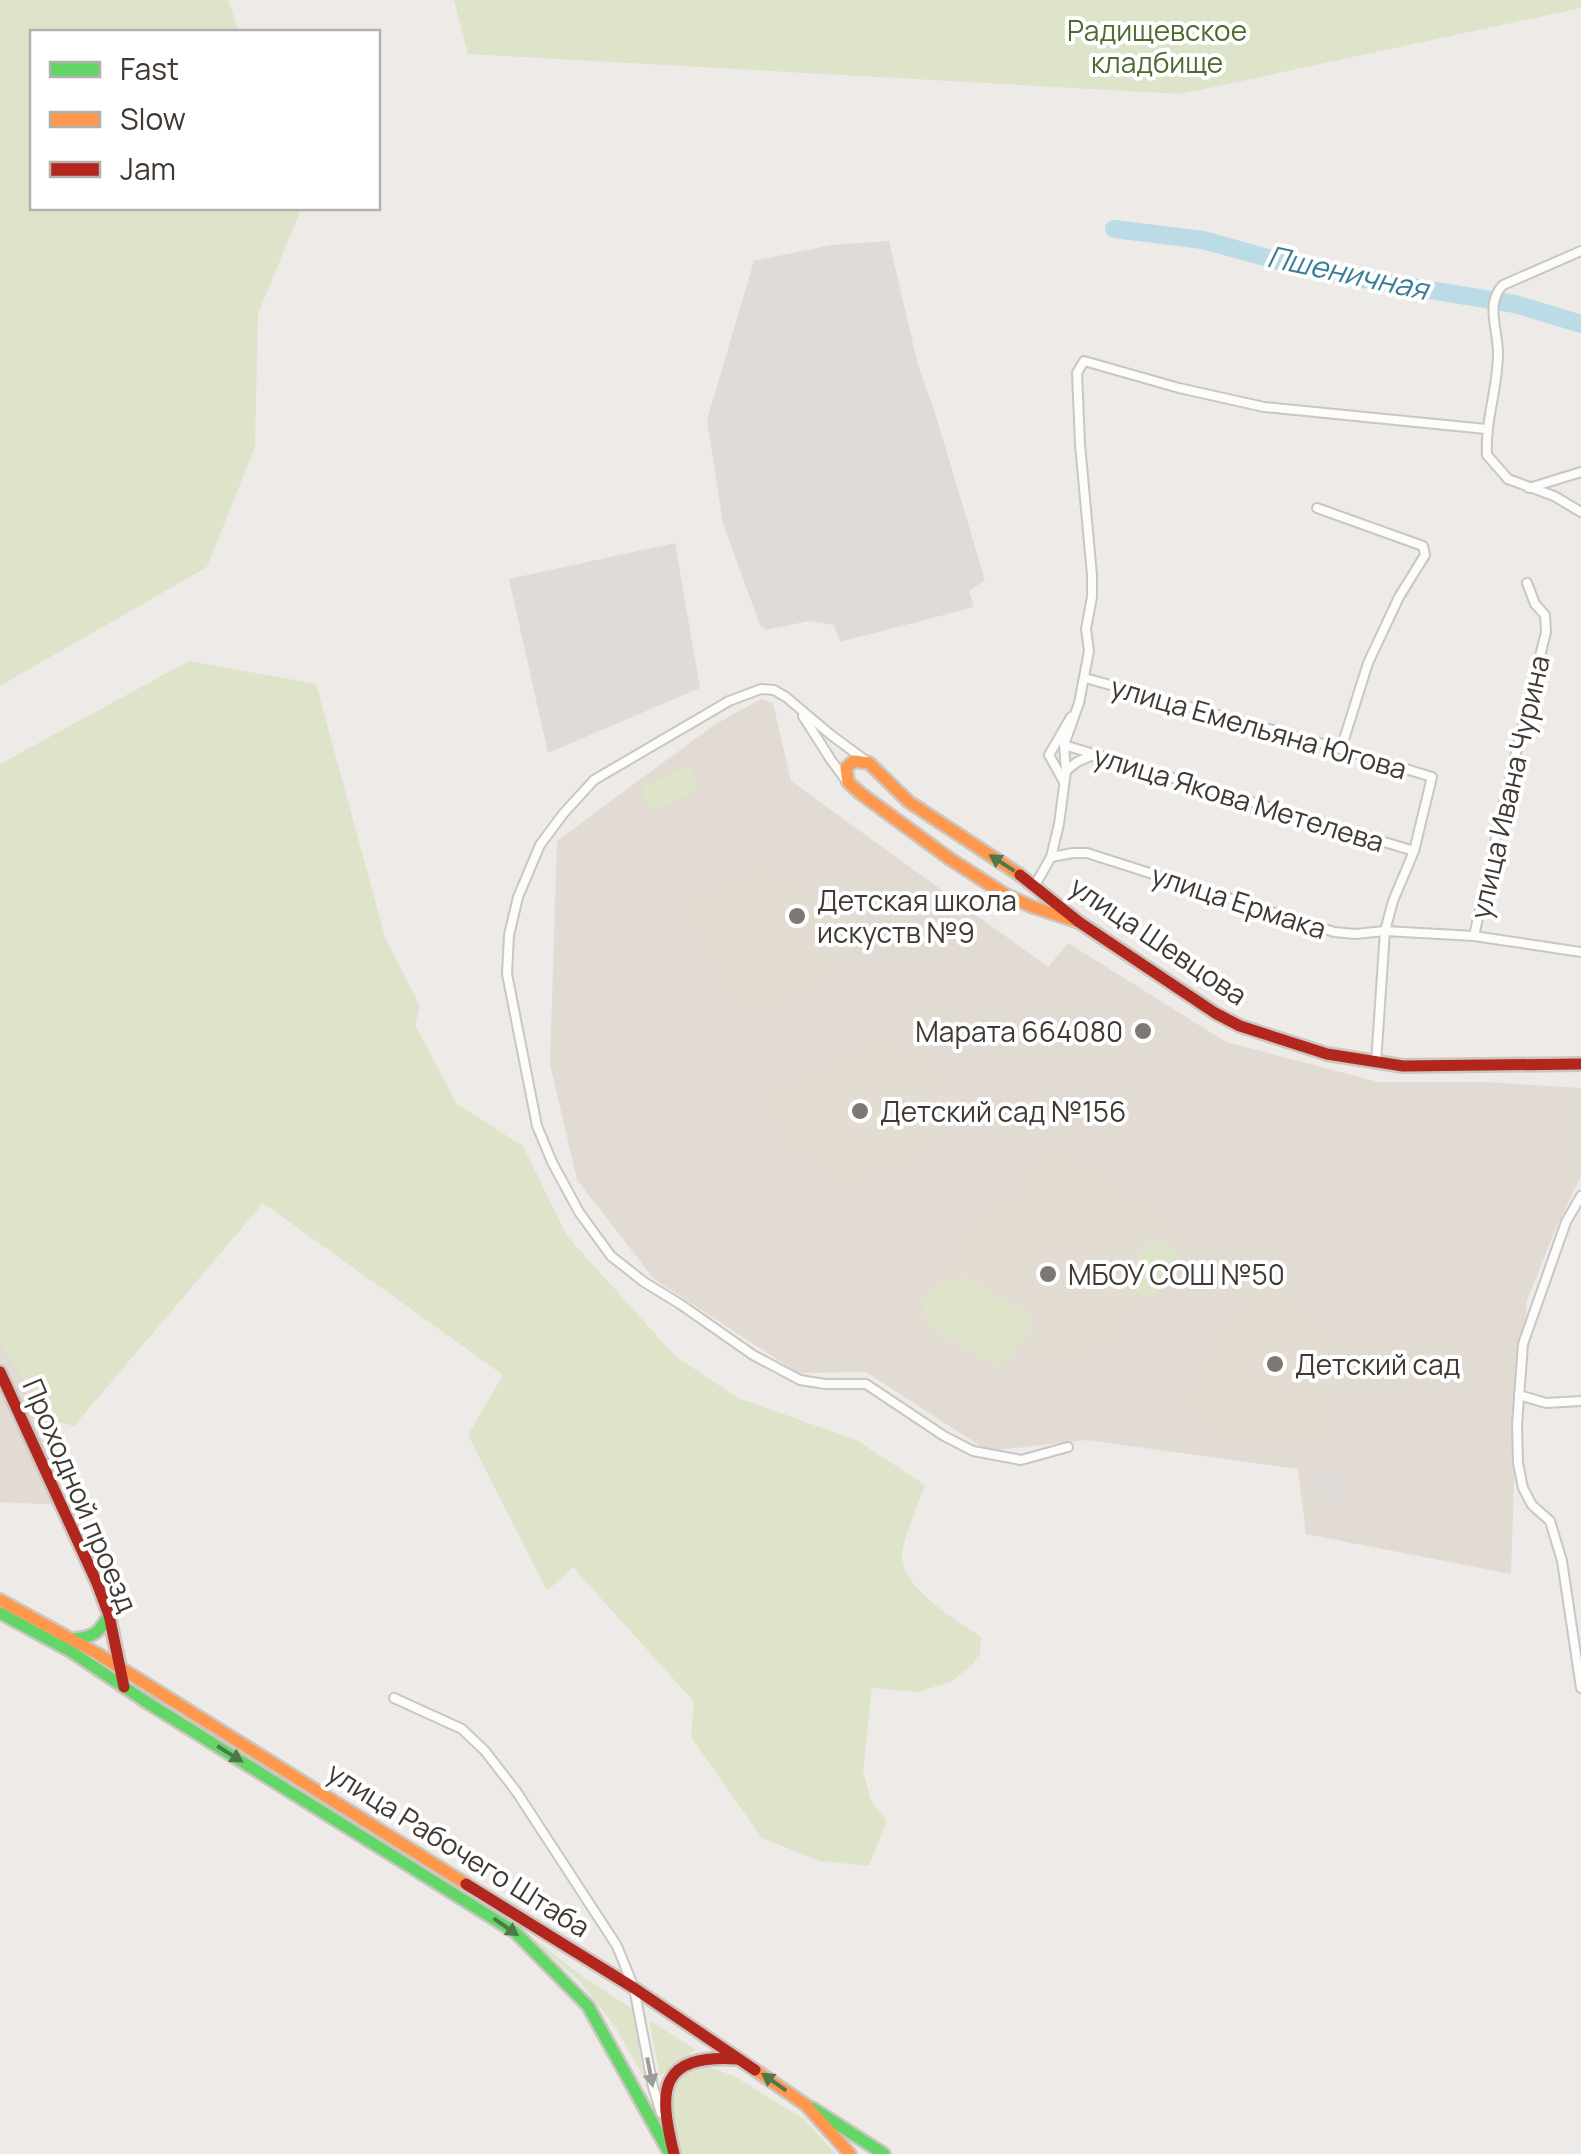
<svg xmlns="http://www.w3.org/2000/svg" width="1581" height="2154" font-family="Manrope,sans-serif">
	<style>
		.residential { fill: #e1dbd4 }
		.industrial { fill: #e0dbd8 }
		.education { fill: #e3dcd3 }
		.green { fill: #dee4c9 }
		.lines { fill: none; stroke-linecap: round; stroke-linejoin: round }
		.river { stroke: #bbdce7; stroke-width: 18 }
		.street-casing { stroke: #c9c6c3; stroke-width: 12 }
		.fast-casing { stroke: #cbc6bf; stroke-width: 16 }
		.slow-casing { stroke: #cbc6bf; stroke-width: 16 }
		.jam-casing { stroke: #cbc6bf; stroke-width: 16 }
		.street { stroke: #fcfcfb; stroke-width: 8 }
		.fast { stroke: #63d668; stroke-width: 11 }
		.slow { stroke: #ff974d; stroke-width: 11 }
		.jam { stroke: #b3261e; stroke-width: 11 }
		.oneway { fill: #4f7849 }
		.oneway2 { fill: #9e9b98 }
		.poi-dot { fill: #7d7873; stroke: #fff; stroke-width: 4 }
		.labels { text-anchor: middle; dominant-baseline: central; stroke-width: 8; stroke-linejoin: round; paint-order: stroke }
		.park-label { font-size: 28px; fill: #4f6b2f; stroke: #fff }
		.street-label { font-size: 28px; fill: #413a34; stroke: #fff }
		.poi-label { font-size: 28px; fill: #413a34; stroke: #fff; text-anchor: start }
		.water-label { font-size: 30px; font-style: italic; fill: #397e99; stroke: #fff }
	</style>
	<rect width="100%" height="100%" fill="#edeae7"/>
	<g class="residential">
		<polygon points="761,699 773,703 791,781 1048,967 1068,943 1226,1042 1378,1082 1486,1082 1581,1088 1581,1176 1556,1228 1527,1300 1515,1454 1511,1574 1306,1534 1298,1469 1087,1440 988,1451 866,1372 798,1373 654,1279 577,1180 550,1064 557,841 714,725"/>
		<polygon points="0,1344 52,1420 62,1505 0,1502"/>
	</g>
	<g class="industrial">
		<polygon points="889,241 918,365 935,413 985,580 969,591 974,607 840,642 834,625 809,621 766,630 760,625 723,524 707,420 754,261 832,245"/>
		<polygon points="675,543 700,688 548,753 509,579"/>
		<polygon points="1317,1475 1350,1475 1348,1503 1317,1497"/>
	</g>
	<g class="education">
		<polygon points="766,858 868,927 824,987 742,1029 730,1003 722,1005 675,902"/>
		<polygon points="890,1030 971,1087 947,1127 902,1188 881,1172 860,1202 776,1143 757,1095"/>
		<polygon points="1047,1134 1193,1231 1116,1347 1048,1374 1021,1355 990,1374 904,1317 989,1188 1005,1197"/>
		<polygon points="1254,1271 1364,1348 1343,1380 1340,1445 1227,1447 1168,1409"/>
	</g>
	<g class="green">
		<polygon points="0,0 228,0 239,32 32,32 32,208 297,208 299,214 258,314 255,447 207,567 0,686"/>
		<polygon points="454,0 1581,0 1581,8 1181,94 468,54"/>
		<path d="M189 661 316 684 385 937 420 1006 415 1025 457 1104 523 1146 567 1236 675 1356 738 1398 856 1440 925 1485C919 1502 904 1537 902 1553 899 1587 956 1620 981 1637L980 1653 972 1665 951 1682 917 1692 872 1688 863 1771 871 1801 887 1821 869 1866 820 1861 762 1838 691 1737 694 1702 573 1567 547 1591 468 1435 503 1375 263 1203 74 1426 52 1420 0 1344V764Z"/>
		<polygon points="689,766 699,784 696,792 651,811 641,794 642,788 682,767"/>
		<path d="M1157 1240 1175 1250 1179 1255 1178 1261 1155 1296 1150 1298C1139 1296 1125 1290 1127 1277L1150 1242Z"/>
		<path d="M963 1277 1028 1316 1031 1326 1011 1356 1000 1364C985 1360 972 1350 958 1342 939 1332 907 1314 934 1290 941 1284 954 1281 963 1277Z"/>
		<polygon points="144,1689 338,1811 412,1853 486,1901 582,1976 634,2010 645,2079 614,2025 580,1982 518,1927 465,1893 320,1806 142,1692"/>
		<polygon points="649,2020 696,2050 673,2065 660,2076"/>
		<path d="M710 2067 734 2076 804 2119 836 2154H679C665 2109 651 2080 710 2067Z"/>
	</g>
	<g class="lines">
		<polyline class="river" points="1114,229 1203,240 1272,259 1339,275 1515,304 1581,324"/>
		<g class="street-casing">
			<g id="street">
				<path d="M1581 251 1503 285C1485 303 1498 330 1498 353 1498 389 1485 419 1487 455L1508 479 1554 496 1581 512"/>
				<polyline points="1529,488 1581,472"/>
				<polyline points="1317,508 1423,546 1425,555 1399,597 1368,663 1341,749"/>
				<polyline points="1085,678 1341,749 1432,777 1414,851 1393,901 1385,931 1376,1063"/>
				<polyline points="803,716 831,760 845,779"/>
				<polyline points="1064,745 1414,851"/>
				<polyline points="865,760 831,735 786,697 774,690 761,689 729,701 594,780 563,814 540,845 518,897 509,935 507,974 537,1126 552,1162 579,1212 611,1256 644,1282 680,1304 753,1355 800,1380 825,1384 866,1384 944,1436 973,1451 1021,1460 1068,1447"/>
				<polyline points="1066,771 1077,762 1095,754"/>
				<polyline points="1064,782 1049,755 1071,717"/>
				<polyline points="1051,857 1059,824 1066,771 1064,745 1079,703 1089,651 1086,629 1092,597 1092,575 1080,444 1077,373 1084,361 1179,388 1264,407 1486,429"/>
				<polyline points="1035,885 1051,857 1073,853 1087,853 1334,932 1355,934 1385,931 1474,936 1581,952"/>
				<polyline points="1474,936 1507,789 1546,632 1545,615 1535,604 1527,583"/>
				<polyline points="1581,1196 1566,1222 1523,1344 1517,1425 1518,1463 1523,1488 1532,1505 1550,1521 1562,1561 1581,1688"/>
				<polyline points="1519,1395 1546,1403 1581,1401"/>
				<polyline points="394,1698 462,1729 485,1751 516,1791 617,1946 634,1988 653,2087 661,2113"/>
			</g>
		</g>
		<g class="fast-casing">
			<g id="fast">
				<polyline points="0,1613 72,1652 148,1703 515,1932 588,2006 670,2154"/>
				<path d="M73 1639C93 1638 100 1632 109 1615"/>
				<polyline points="812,2108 884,2154"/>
			</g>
		</g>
		<g class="slow-casing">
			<g id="slow">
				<polyline points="1020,875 909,802 869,763 854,761 846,768 848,782 860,793 950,859 1006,895 1033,907 1079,922"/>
				<polyline points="0,1600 98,1654 466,1884"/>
				<polyline points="755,2070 806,2105 850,2154"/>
			</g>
		</g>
		<g class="jam-casing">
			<g id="jam">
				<polyline points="1020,875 1079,922 1215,1013 1240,1026 1327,1054 1403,1066 1581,1064"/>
				<polyline points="0,1372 97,1583 109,1615 124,1687"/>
				<polyline points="466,1884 634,1988 755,2070"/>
				<path d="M674 2154C658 2090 658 2054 738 2059"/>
			</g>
		</g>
		<use href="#street" class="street"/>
		<use href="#fast" class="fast"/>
		<use href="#slow" class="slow"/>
		<use href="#jam" class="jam"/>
	</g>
	<defs><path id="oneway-solid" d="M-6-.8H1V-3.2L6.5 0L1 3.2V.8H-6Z" transform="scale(2.5)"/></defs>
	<g class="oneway">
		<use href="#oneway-solid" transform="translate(1002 863) rotate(-147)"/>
		<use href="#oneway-solid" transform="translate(230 1754) rotate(32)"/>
		<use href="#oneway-solid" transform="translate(506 1927) rotate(35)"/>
		<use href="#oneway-solid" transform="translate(774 2082) rotate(-145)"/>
	</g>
	<use class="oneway2" href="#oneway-solid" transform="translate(650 2072) rotate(79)"/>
	<g class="poi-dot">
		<circle cx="797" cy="916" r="10"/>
		<circle cx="1143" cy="1031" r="10"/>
		<circle cx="860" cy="1111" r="10"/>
		<circle cx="1048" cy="1274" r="10"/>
		<circle cx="1275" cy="1364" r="10"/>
	</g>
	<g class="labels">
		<g class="park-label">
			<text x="1157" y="30">Радищевское<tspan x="1157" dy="32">кладбище</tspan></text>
		</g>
		<g class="street-label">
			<text transform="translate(1259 727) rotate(16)">улица Емельяна Югова</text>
			<text transform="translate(1509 787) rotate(-77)">улица Ивана Чурина</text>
			<text transform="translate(1239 798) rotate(17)">улица Якова Метелева</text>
			<text transform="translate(1239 901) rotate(18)">улица Ермака</text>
			<text transform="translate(1159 940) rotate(34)">улица Шевцова</text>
			<text transform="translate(81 1495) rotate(67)">Проходной проезд</text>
			<text transform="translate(459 1849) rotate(32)">улица Рабочего Штаба</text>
		</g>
		<g class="poi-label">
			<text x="817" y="900">Детская школа<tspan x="817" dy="32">искуств №9</tspan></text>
			<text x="1123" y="1031" text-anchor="end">Марата 664080</text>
			<text x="880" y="1111">Детский сад №156</text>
			<text x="1068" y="1274">МБОУ СОШ №50</text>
			<text x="1295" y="1364">Детский сад</text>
		</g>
		<g class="water-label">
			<text transform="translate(1348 272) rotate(12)">Пшеничная</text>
		</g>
	</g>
	<rect x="30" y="30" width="350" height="180" fill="#ffffff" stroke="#b3b0ae" stroke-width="2.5"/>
	<rect x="50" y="62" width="50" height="15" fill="#63d668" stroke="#b3b0ae" stroke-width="2.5"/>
	<text x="120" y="80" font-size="30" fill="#413a34">Fast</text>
	<rect x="50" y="112" width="50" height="15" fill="#ff974d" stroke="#b3b0ae" stroke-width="2.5"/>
	<text x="120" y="130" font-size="30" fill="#413a34">Slow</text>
	<rect x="50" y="162" width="50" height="15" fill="#b3261e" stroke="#b3b0ae" stroke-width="2.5"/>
	<text x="120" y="180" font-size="30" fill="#413a34">Jam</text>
</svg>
